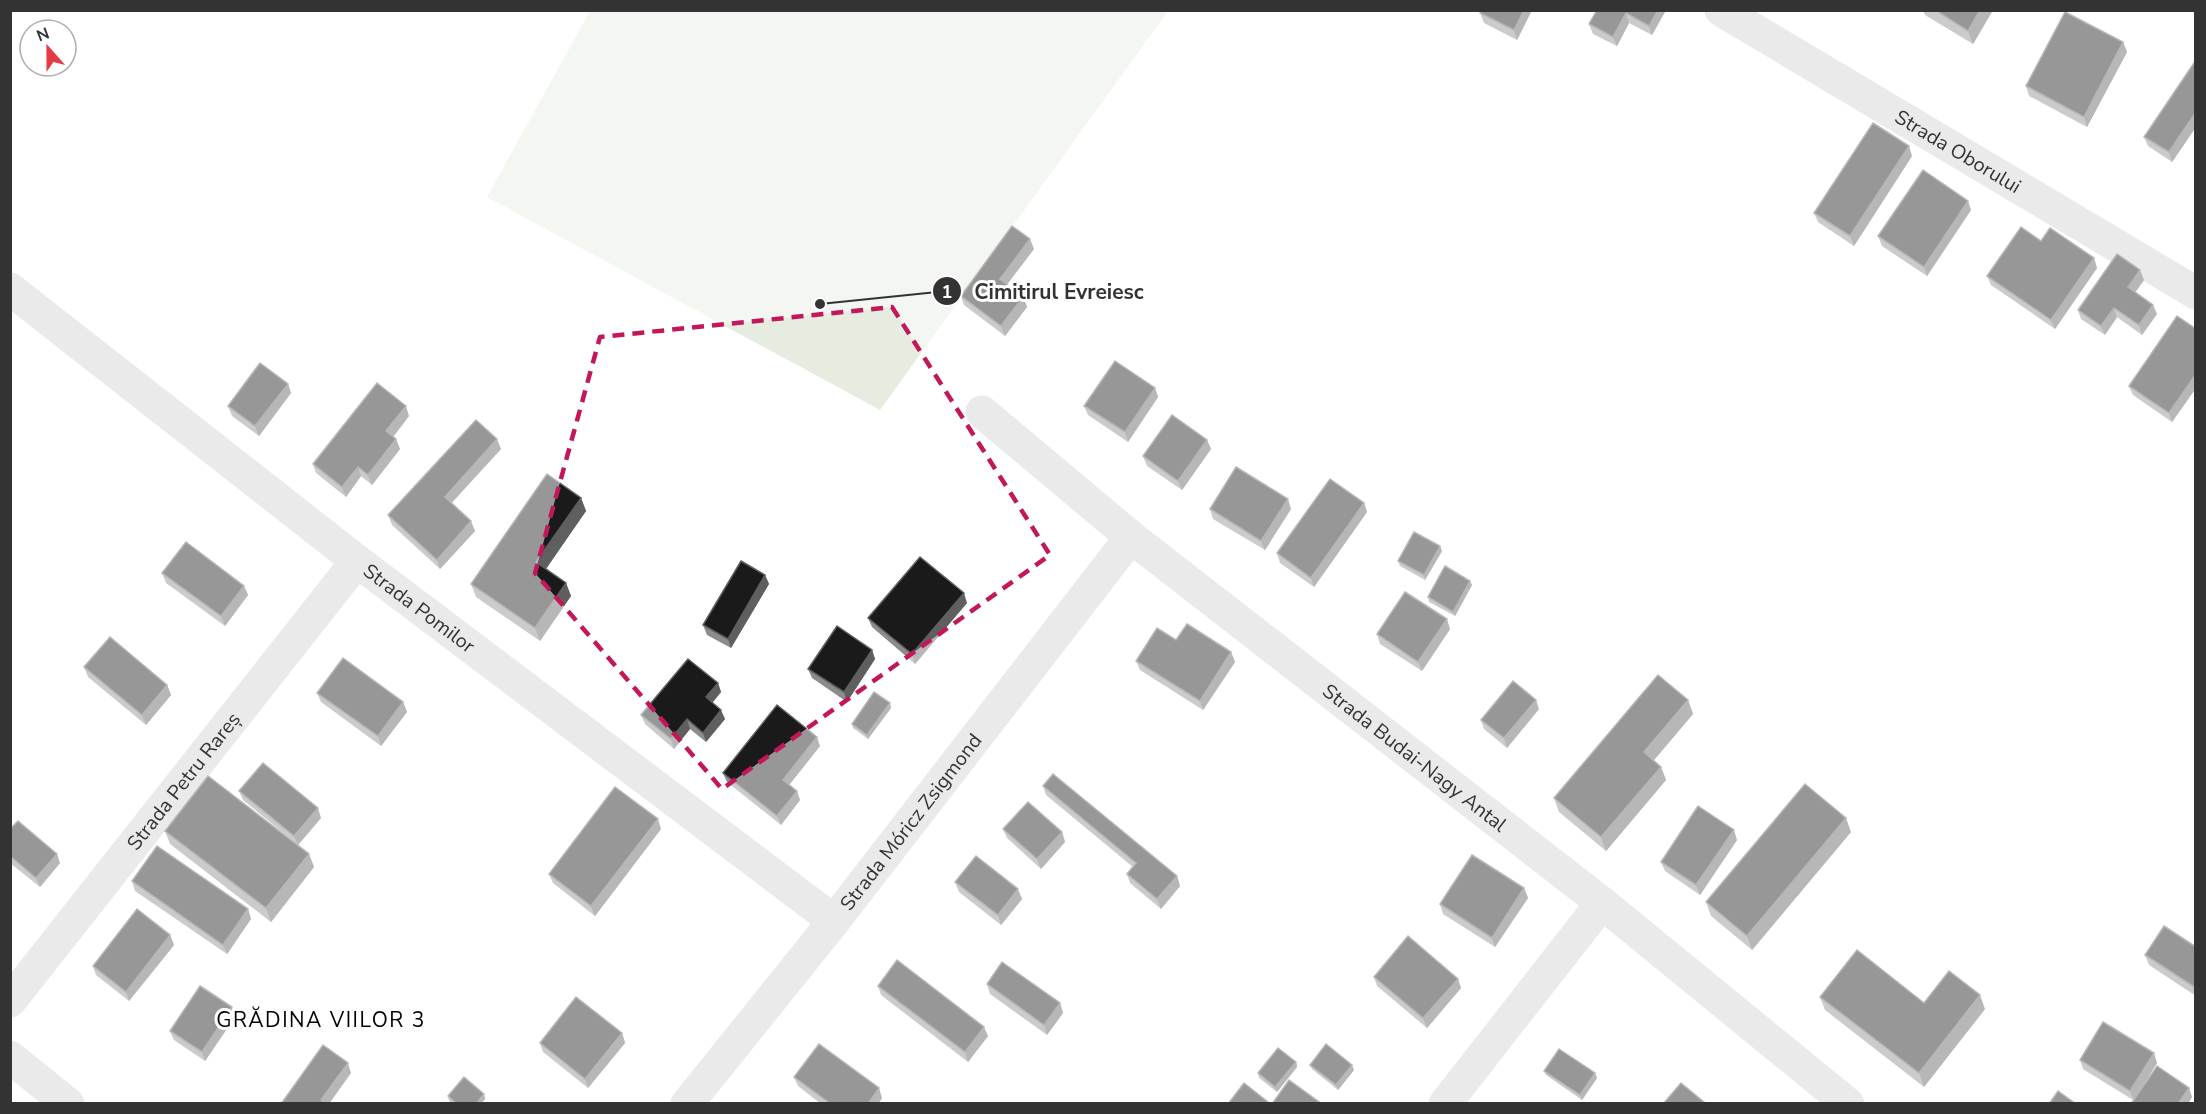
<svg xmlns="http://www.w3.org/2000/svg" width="2206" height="1114" font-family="'Nunito Sans',sans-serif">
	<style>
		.green { fill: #e6ecdf }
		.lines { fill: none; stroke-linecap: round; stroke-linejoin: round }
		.street { stroke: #d0d0d0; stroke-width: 33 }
		.wall { fill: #8c8c8c }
		.shaded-wall { fill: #5f5f5f }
		.building { fill: #1a1a1a; stroke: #5f5f5f; stroke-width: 1.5 }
		.marked { fill: none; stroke: #c2185b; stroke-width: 4.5; stroke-dasharray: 12 8; stroke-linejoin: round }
		.labels { text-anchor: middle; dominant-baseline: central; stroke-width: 6; stroke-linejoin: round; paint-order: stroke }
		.street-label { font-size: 20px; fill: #333; stroke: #fff }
		.neighbourhood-label { font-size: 21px; letter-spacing: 1.5px; fill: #000; stroke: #fff }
		.leader { fill: none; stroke: #333; stroke-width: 2 }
		.callout-dot { fill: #333; stroke: #fff; stroke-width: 2 }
		.mark-label { font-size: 18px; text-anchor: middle; font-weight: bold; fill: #fff }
		.callout-label { font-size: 21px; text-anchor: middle; font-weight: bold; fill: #333; stroke: #fff; stroke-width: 6; stroke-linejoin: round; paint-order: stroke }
	</style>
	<rect width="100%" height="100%" fill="#fff"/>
	<polygon class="green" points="590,11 1168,11 880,410 487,197"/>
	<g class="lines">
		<g class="street">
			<path id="s1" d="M1721 10 2196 293"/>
			<path id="s2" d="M10 289 357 561 834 921"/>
			<path id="s3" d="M982 412 1131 537 1602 903 1848 1104"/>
			<path id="s4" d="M10 1001 357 561"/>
			<polyline points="10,1057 68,1104"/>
			<path id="s5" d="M687 1104 834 921 1131 537"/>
			<polyline points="1445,1104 1602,903"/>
		</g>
	</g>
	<g class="wall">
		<polygon points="1532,10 1517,40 1484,23 1480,13"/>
		<polygon points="1597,10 1666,10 1652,35 1629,23 1617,46 1593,34 1589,24"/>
		<polygon points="1923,10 1993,10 1973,44 1925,15"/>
		<polygon points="2123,42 2127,52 2087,127 2029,96 2026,86"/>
		<polygon points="2196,60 2196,127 2172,162 2148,146 2144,137"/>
		<polygon points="1912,156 1854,246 1818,222 1814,213"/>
		<polygon points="1971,210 1927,276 1882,246 1878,236"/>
		<polygon points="2041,241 2094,258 2097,268 2055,329 1991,285 1987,276"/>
		<polygon points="1034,249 1007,285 1023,297 1027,307 1005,336 964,305 961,296"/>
		<polygon points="2144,280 2135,292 2157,314 2142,335 2117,317 2105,335 2081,319 2078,310"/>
		<polygon points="2196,329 2196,388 2172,422 2133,395 2129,386"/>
		<polygon points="288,384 291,393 259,436 232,416 228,406"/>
		<polygon points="1155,388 1158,397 1128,442 1088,415 1084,406"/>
		<polygon points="409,416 393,437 396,439 400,449 372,485 361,476 346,497 316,473 313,464"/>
		<polygon points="1207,440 1211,449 1182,490 1147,466 1143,456"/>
		<polygon points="501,449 451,503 475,531 440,569 392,525 388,515"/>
		<polygon points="581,498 586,511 546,569 566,583 571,596 540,641 476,597 471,584"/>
		<polygon points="1364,503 1367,512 1314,587 1280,563 1277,553"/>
		<polygon points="1210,509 1291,509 1265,550 1213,519"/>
		<polygon points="1442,551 1425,580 1400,566 1398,561"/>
		<polygon points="162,573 244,586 248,595 225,626 166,583"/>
		<polygon points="765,575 769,584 731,648 707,635 703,625"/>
		<polygon points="1472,585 1455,616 1429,602 1428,597"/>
		<polygon points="967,603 915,664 872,627 868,618"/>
		<polygon points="1450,629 1422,671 1380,644 1377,634"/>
		<polygon points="1176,640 1231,652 1235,662 1203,710 1140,670 1136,661"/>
		<polygon points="872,650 875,659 847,702 812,678 808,669"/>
		<polygon points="84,667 167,685 171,695 146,725 88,677"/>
		<polygon points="718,683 721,692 712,703 725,719 706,742 690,729 674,749 645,724 641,715"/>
		<polygon points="317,693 403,702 407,712 381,746 321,702"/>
		<polygon points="1688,700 1693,714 1653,761 1661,767 1666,780 1606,851 1559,812 1554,798"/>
		<polygon points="891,708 868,739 853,728 852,724"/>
		<polygon points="1539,709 1507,748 1484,729 1481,720"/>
		<polygon points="820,746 789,785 800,800 781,825 727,782 723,773"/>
		<polygon points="1043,786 1177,876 1180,886 1161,909 1130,883 1127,874 1133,867 1046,795"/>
		<polygon points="239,791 321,818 298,845 309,854 314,867 271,922 170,844 165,831 292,840 243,800"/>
		<polygon points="10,829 60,863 40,887 10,863"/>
		<polygon points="661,829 595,916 553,883 549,874"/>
		<polygon points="1003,829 1062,832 1065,842 1041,869 1007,838"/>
		<polygon points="1851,832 1752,950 1711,916 1706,902"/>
		<polygon points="1737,840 1700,895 1665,871 1661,862"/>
		<polygon points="132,881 248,909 251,919 227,954 135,891"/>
		<polygon points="955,882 1022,899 1001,925 959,892"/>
		<polygon points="1524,888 1528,898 1495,947 1443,914 1440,904"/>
		<polygon points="170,935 174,945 129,1001 96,975 93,966"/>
		<polygon points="2196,947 2196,996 2149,965 2145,955"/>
		<polygon points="1374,977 1458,979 1461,988 1427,1028 1377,986"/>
		<polygon points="987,984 1060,1003 1063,1013 1047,1035 990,994"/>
		<polygon points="878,986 988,1036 968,1062 881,995"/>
		<polygon points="1820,997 1924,1003 1985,1009 1924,1087 1825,1010"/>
		<polygon points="235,1017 205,1061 174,1040 170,1031"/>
		<polygon points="622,1033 625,1043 588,1088 543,1052 540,1043"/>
		<polygon points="2080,1060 2157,1063 2141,1089 2189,1088 2192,1097 2188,1104 2131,1104 2133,1100 2083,1069"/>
		<polygon points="1296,1062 1297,1067 1277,1092 1259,1078 1258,1073"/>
		<polygon points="1310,1065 1354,1070 1338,1090 1312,1069"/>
		<polygon points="1544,1071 1595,1073 1597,1078 1582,1100 1546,1075"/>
		<polygon points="794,1077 882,1098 878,1104 821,1104 798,1086"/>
		<polygon points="484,1094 485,1099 481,1104 453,1104 449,1101 448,1096"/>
	</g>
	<g class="shaded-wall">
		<polygon points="1524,10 1532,10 1517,40 1514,30"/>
		<polygon points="1658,10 1666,10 1652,35 1649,26"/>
		<polygon points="1980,10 1993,10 1973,44 1968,31"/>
		<polygon points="1626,13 1629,23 1617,46 1613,37"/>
		<polygon points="2123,42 2127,52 2087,127 2084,117"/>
		<polygon points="2196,112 2196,127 2172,162 2169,152"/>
		<polygon points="1909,146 1912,156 1854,246 1850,236"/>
		<polygon points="1968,201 1971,210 1927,276 1924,267"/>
		<polygon points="1030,239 1034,249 1003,289 1000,279"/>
		<polygon points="2094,258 2097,268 2055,329 2051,320"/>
		<polygon points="2140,270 2144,280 2132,297 2128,287"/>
		<polygon points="1023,297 1027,307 1005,336 1001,326"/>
		<polygon points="2153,305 2157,314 2142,335 2139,325"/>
		<polygon points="2114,308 2117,317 2105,335 2101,326"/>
		<polygon points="2196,374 2196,388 2172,422 2169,413"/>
		<polygon points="288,384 291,393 259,436 255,426"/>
		<polygon points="1155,388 1158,397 1128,442 1125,432"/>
		<polygon points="406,406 409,416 390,441 386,431"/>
		<polygon points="396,439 400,449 372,485 368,475"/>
		<polygon points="497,439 501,449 448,507 445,497"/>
		<polygon points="1207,440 1211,449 1182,490 1178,481"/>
		<polygon points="358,467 361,476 346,497 342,487"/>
		<polygon points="581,498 586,511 541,576 536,562"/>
		<polygon points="1288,499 1291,509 1265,550 1261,541"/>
		<polygon points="1364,503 1367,512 1314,587 1311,578"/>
		<polygon points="471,521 475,531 440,569 437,560"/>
		<polygon points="1440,546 1442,551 1425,580 1424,575"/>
		<polygon points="765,575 769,584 731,648 728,639"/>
		<polygon points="1470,581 1472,585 1455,616 1453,612"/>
		<polygon points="566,583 571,596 540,641 535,628"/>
		<polygon points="244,586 248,595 225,626 221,616"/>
		<polygon points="964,593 967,603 915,664 912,654"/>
		<polygon points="1447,619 1450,629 1422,671 1418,662"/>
		<polygon points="872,650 875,659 847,702 844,692"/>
		<polygon points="1231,652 1235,662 1203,710 1200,701"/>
		<polygon points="718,683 721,692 709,707 706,697"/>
		<polygon points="167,685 171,695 146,725 142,715"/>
		<polygon points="1536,700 1539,709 1507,748 1504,738"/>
		<polygon points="1688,700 1693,714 1649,766 1644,752"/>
		<polygon points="403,702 407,712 381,746 378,736"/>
		<polygon points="890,703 891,708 868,739 867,735"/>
		<polygon points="721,710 725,719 706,742 703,733"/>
		<polygon points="687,719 690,729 674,749 671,739"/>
		<polygon points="817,737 820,746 786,789 783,780"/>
		<polygon points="1661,767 1666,780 1606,851 1601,837"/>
		<polygon points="797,791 800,800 781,825 777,816"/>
		<polygon points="318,808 321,818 298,845 294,836"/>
		<polygon points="1846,818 1851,832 1752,950 1747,936"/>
		<polygon points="658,819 661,829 595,916 591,906"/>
		<polygon points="1734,830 1737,840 1700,895 1696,885"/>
		<polygon points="1062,832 1065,842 1041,869 1037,859"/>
		<polygon points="57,854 60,863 40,887 36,878"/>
		<polygon points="309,854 314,867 271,922 266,908"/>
		<polygon points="1177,876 1180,886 1161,909 1157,899"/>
		<polygon points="1524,888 1528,898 1495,947 1492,938"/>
		<polygon points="1018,889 1022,899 1001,925 998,915"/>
		<polygon points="248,909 251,919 227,954 223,945"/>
		<polygon points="170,935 174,945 129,1001 126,992"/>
		<polygon points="1458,979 1461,988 1427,1028 1423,1018"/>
		<polygon points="1980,995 1985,1009 1924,1087 1919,1073"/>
		<polygon points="1060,1003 1063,1013 1047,1035 1044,1025"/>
		<polygon points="232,1007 235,1017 205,1061 202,1052"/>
		<polygon points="984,1027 988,1036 968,1062 965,1052"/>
		<polygon points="622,1033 625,1043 588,1088 585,1079"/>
		<polygon points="2154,1053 2157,1063 2134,1100 2130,1091"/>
		<polygon points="1296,1062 1297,1067 1277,1092 1275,1087"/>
		<polygon points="348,1063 351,1073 329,1104 322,1104 321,1100"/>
		<polygon points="1352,1065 1354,1070 1338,1090 1336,1085"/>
		<polygon points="1595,1073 1597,1078 1582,1100 1580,1095"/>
		<polygon points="879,1088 882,1098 878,1104 868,1104"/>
		<polygon points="2189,1088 2192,1097 2188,1104 2178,1104"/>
		<polygon points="484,1094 485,1099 481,1104 476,1104"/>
	</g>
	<g class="building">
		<polygon points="1482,10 1524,10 1514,30 1480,13"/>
		<polygon points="1597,10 1658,10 1649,26 1626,13 1613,37 1589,24"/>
		<polygon points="1935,10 1980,10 1968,31"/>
		<polygon points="2065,12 2123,42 2084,117 2026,86"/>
		<polygon points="2196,60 2196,112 2169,152 2144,137"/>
		<polygon points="1873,123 1909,146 1850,236 1814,213"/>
		<polygon points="1923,170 1968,201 1924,267 1878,236"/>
		<polygon points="1012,226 1030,239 1000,279 1023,297 1001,326 961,296"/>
		<polygon points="2021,227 2041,241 2050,228 2094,258 2051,320 1987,276"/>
		<polygon points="2117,254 2140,270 2128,287 2153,305 2139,325 2114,308 2101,326 2078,310"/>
		<polygon points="2177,316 2196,329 2196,374 2169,413 2129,386"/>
		<polygon points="1115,361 1155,388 1125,432 1084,406"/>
		<polygon points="260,363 288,384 255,426 228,406"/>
		<polygon points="377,383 406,406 386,431 396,439 368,475 358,467 342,487 313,464"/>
		<polygon points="1172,415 1207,440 1178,481 1143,456"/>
		<polygon points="476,420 497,439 445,497 471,521 437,560 388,515"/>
		<polygon points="1236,467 1288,499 1261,541 1210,509"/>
		<polygon points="547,474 581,498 536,562 566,583 535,628 471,584"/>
		<polygon points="1330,479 1364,503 1311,578 1277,553"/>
		<polygon points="1414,532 1440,546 1424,575 1398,561"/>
		<polygon points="186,542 244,586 221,616 162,573"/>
		<polygon points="920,557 964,593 912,654 868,618"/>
		<polygon points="741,561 765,575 728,639 703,625"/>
		<polygon points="1445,566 1470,581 1453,612 1428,597"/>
		<polygon points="1405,592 1447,619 1418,662 1377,634"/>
		<polygon points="1187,624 1231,652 1200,701 1136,661 1157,628 1176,640"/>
		<polygon points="837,626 872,650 844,692 808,669"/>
		<polygon points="110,637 167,685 142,715 84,667"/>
		<polygon points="343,658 403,702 378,736 317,693"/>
		<polygon points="688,659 718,683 706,697 721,710 703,733 687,719 671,739 641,715"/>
		<polygon points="1658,675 1688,700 1644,752 1661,767 1601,837 1554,798"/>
		<polygon points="1513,681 1536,700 1504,738 1481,720"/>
		<polygon points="874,692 890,703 867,735 852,724"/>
		<polygon points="777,705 817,737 783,780 797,791 777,816 723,773"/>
		<polygon points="263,763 318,808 294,836 239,791"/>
		<polygon points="1053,774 1177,876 1157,899 1127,874 1136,863 1043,786"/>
		<polygon points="208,776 309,854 266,908 165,831"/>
		<polygon points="1805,784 1846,818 1747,936 1706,902"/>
		<polygon points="615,787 658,819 591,906 549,874"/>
		<polygon points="1028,802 1062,832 1037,859 1003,829"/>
		<polygon points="1698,806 1734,830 1696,885 1661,862"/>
		<polygon points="18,821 57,854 36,878 10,856 10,829"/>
		<polygon points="157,846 248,909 223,945 132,881"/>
		<polygon points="1472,855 1524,888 1492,938 1440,904"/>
		<polygon points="976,856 1018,889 998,915 955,882"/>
		<polygon points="137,909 170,935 126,992 93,966"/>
		<polygon points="2164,926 2196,947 2196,988 2145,955"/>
		<polygon points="1408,936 1458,979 1423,1018 1374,977"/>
		<polygon points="1857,950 1924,1003 1949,971 1980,995 1919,1073 1820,997"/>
		<polygon points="897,960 984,1027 965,1052 878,986"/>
		<polygon points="1002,962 1060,1003 1044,1025 987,984"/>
		<polygon points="200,986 232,1007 202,1052 170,1031"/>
		<polygon points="576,997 622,1033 585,1079 540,1043"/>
		<polygon points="2103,1022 2154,1053 2130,1091 2080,1060"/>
		<polygon points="819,1044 879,1088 868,1104 831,1104 794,1077"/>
		<polygon points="1326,1044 1352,1065 1336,1085 1310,1065"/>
		<polygon points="323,1045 348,1063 321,1100 325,1104 281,1104"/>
		<polygon points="1278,1048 1296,1062 1275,1087 1258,1073"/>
		<polygon points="1559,1049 1595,1073 1580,1095 1544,1071"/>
		<polygon points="2157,1066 2189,1088 2178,1104 2131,1104"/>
		<polygon points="464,1077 484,1094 476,1104 457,1104 448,1096"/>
		<polygon points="1289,1080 1322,1104 1272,1104"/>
		<polygon points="1244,1083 1268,1102 1266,1104 1228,1104"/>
		<polygon points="1681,1083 1704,1102 1702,1104 1663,1104"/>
		<polygon points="2058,1091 2076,1104 2049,1104"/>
	</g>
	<path d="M0 0H2206V1114H0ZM892 307 1050 555 722 789 535 573 600 337Z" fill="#fff" fill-opacity=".55" fill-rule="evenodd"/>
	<path class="marked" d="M892 307 1050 555 722 789 535 573 600 337Z"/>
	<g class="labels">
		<g class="street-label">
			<text stroke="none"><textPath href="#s1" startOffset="276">Strada Oborului</textPath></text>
			<text stroke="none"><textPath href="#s2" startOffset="519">Strada Pomilor</textPath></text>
			<text stroke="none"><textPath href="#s3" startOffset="554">Strada Budai-Nagy Antal</textPath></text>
			<text stroke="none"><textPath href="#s4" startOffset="280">Strada Petru Rareș</textPath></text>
			<text stroke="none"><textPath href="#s5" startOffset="360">Strada Móricz Zsigmond</textPath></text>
		</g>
		<g class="neighbourhood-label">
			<text x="321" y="1020">GRĂDINA VIILOR 3</text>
		</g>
	</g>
	<path class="leader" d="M820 304L947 291"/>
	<g class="callout-dot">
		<circle cx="820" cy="304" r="6"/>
		<circle cx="947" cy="291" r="15"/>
	</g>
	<g class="mark-label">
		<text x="947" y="298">1</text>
	</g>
	<g class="callout-label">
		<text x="1059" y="299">Cimitirul Evreiesc</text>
	</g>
	<rect width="2206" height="1114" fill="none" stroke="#333333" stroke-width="24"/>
	<g transform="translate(48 48) rotate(339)"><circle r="28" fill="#ffffff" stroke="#adadad" stroke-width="1.5"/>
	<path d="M0-4.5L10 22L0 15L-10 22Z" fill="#e63946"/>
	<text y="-9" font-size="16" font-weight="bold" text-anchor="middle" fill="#333333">N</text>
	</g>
</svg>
